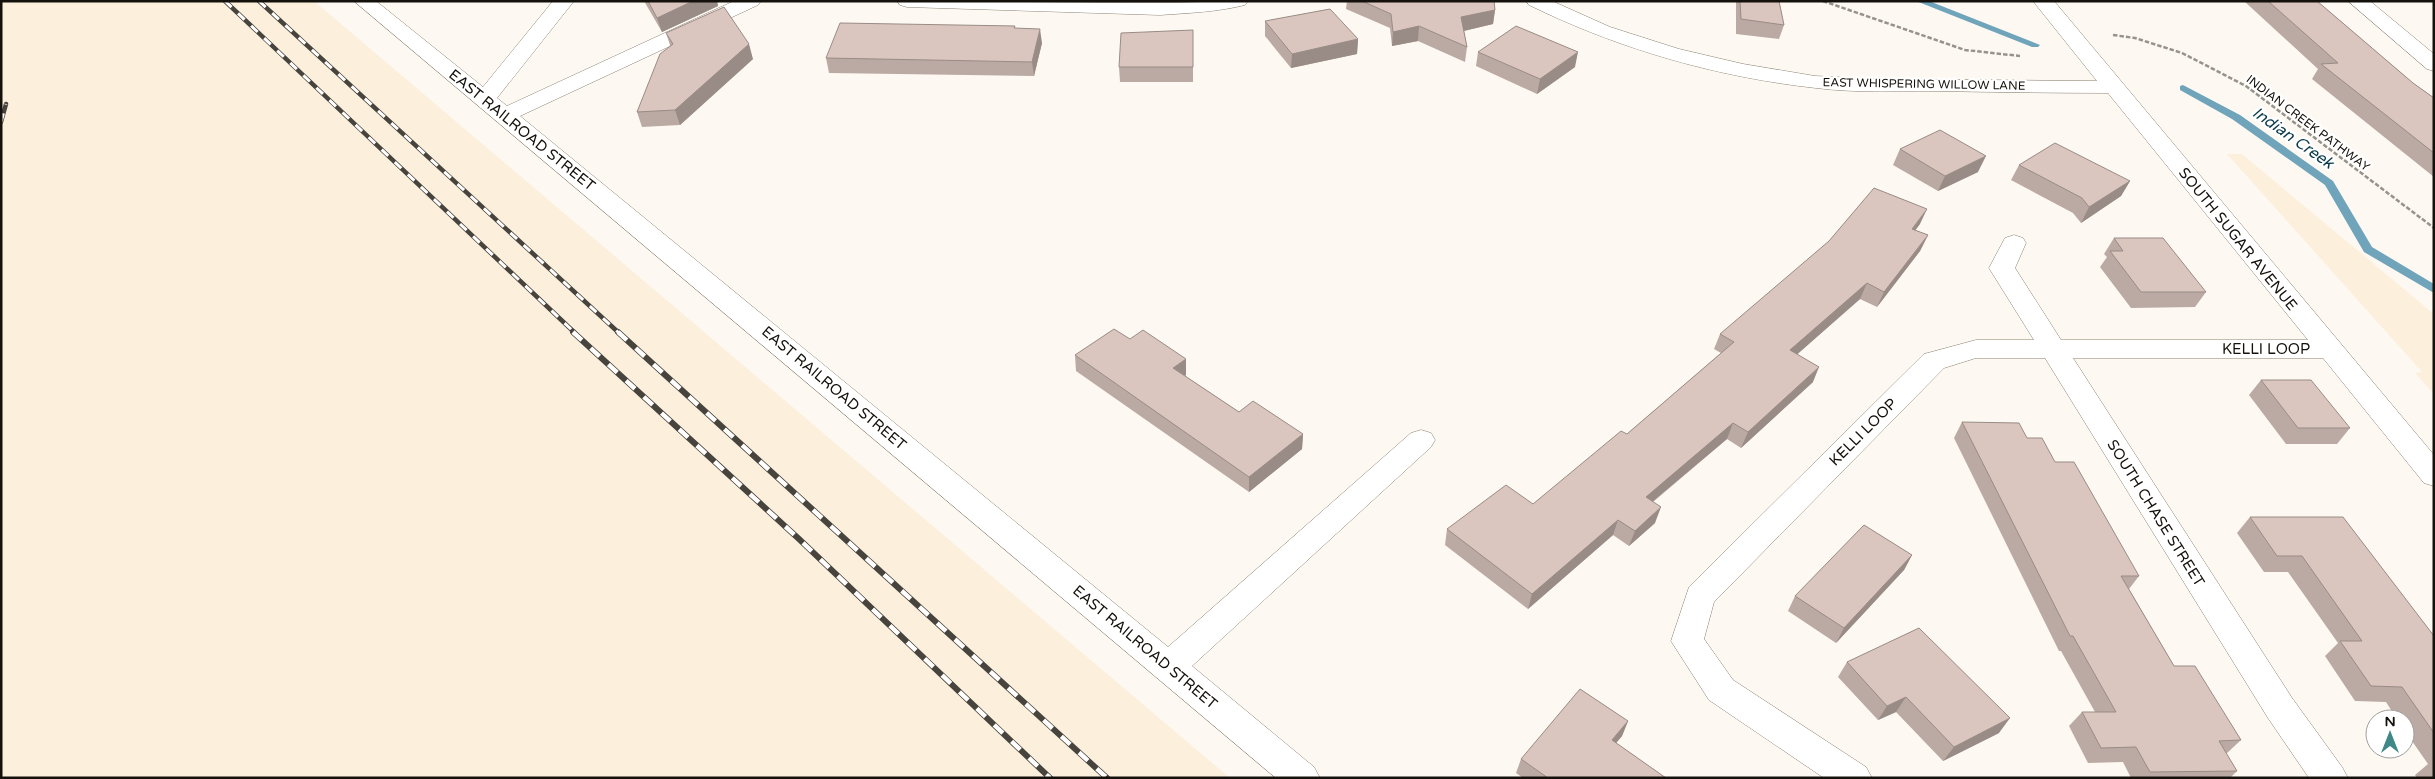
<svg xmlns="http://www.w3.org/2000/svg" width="2435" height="779" font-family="'Varela Round',sans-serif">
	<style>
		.built { fill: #fcf0dd }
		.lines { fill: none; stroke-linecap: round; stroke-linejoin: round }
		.stream { fill: #70a4ba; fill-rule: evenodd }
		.minor-casing { stroke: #8b8071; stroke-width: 1 }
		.path { stroke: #96928c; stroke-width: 2.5; stroke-dasharray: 4.5 2; stroke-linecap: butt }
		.minor { fill: #fff; fill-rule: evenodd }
		.rail-far1-casing { stroke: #47433d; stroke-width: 4.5 }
		.rail-casing { stroke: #47433d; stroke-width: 6 }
		.rail-far1 { stroke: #fff; stroke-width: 3; stroke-dasharray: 9; stroke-linecap: butt }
		.rail { stroke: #fff; stroke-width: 4.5; stroke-dasharray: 12; stroke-linecap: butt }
		.wall { fill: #bbaaa3 }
		.shaded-wall { fill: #998b85 }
		.building { fill: #dac6be; stroke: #998b85 }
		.labels { text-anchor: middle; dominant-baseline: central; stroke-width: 4.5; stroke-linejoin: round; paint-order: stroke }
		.far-street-label { font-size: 12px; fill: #14100b; stroke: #fff }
		.street-label { font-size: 15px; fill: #14100b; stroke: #fff }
		.water-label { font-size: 16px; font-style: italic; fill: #0a3a4a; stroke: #fff }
	</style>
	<rect width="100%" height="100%" fill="#fdf9f2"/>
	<g class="built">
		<polygon points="1,1 314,1 1230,778 1,778"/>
		<polygon points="2227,154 2242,154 2434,314 2434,394 2415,373 2422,372"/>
	</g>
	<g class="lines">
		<g class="stream">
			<polygon points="1916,1 1929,1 2040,45 2038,47 2032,47"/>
			<polygon points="2183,85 2240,115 2333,181 2372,247 2434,284 2434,293 2364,252 2325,185 2232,119 2180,90 2180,86"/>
		</g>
		<g class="minor-casing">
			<g id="minor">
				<polygon points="354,1 376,1 483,87 553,1 574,1 497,98 507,106 734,1 761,1 758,5 520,116 1168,647 1411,433 1421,430 1431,433 1435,440 1431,447 1192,666 1314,767 1320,778 1276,778"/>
				<path d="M897 1 1160 3 1248 1 1245 5C1217 12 1188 13 1160 15L907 7 900 5Z"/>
				<path d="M1526 1H1552L1610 27 1679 49 1743 64 1815 76 1874 79 2097 81 2033 1H2054L2434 455V486L2424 483 2323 358H2073L2292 698 2342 767 2348 778H2309L2268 718 2045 358H1976L1944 368 1714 602 1704 639 1733 680 1866 767 1872 778H1824L1709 700 1671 641 1689 587 1924 354 1976 340H2034L1989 268 2005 238 2014 235 2023 238 2026 243 2015 268 2061 340H2308L2108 93C2049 93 1991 92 1933 91 1894 91 1855 93 1816 88 1716 77 1619 49 1529 5Z"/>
				<polygon points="2348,1 2370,1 2434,54 2434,71 2427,69"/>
			</g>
		</g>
		<g class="path">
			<polyline points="1823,1 1965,50 2020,56"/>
			<polyline points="2113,35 2135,38 2182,53 2246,86 2434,228"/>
		</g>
		<use href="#minor" class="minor"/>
		<g class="rail-far1-casing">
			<g id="rail-far1">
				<polyline points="225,1 575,333"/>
				<polyline points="259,1 619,333"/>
				<polyline points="1,122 6,104"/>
			</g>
		</g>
		<g class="rail-casing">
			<g id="rail">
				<polyline points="573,332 799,539 1050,778"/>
				<polyline points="618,332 1107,778"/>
			</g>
		</g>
		<use href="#rail-far1" class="rail-far1"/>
		<use href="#rail" class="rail"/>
	</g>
	<g class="wall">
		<polygon points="644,1 717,1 718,6 662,32"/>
		<polygon points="1347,1 1494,1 1495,10 1493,24 1464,31 1467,47 1465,62 1418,41 1392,46 1390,28 1346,9"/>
		<polygon points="1736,1 1779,1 1784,25 1779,39 1736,34"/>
		<polygon points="2244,1 2317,1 2413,83 2434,98 2434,177 2312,79 2318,69"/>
		<polygon points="1265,21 1358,39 1357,54 1291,68 1265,36"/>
		<polygon points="1015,26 1015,28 1042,43 1034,76 829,73 826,58"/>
		<polygon points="1193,30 1193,82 1120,82 1119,67"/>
		<polygon points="666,33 753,59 680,125 642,127 637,112 670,45"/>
		<polygon points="1478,52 1575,67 1537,94 1476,66"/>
		<polygon points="1900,149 1978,172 1938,191 1893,165"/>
		<polygon points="2019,165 2130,181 2121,196 2081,223 2073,213 2011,180"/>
		<polygon points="1920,224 1915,230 1928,235 1920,251 1877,307 1860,299 1797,354 1813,382 1741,448 1727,439 1653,502 1655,523 1629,546 1613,535 1528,609 1445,545 1447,529 1533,504 1627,434 1721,353 1714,349 1720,334"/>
		<polygon points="2114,238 2206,292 2195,307 2131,308 2100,267 2107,257 2104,254"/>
		<polygon points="1075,355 1186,375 1185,376 1239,412 1303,434 1302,449 1249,492 1076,371"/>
		<polygon points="2261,380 2350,428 2337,444 2286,444 2249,395"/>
		<polygon points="1962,422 2027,438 2055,462 2139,576 2129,589 2174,666 2241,740 2226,754 2237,771 2230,778 2131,778 2123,762 2088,763 2069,726 2082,712 2095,712 2061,651 2059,651 1954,438"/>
		<polygon points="2250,517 2434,636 2434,778 2417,778 2415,775 2428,764 2405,731 2405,719 2397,719 2386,702 2355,701 2325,656 2338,643 2288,572 2264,572 2237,533"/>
		<polygon points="1912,555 1904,570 1836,643 1788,611 1795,596"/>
		<polygon points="1847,662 1999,733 1943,761 1896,712 1878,720 1838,677"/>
		<polygon points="1628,721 1622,736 1616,743 1666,778 1523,778 1516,773 1521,759"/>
	</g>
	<g class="shaded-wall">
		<polygon points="693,1 717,1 718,6 662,32 657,18"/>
		<polygon points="1495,10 1493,24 1459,32 1461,17"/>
		<polygon points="1419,26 1418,41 1392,46 1393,32"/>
		<polygon points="1040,29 1042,43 1034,76 1032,62"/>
		<polygon points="1358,39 1357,54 1291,68 1292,54"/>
		<polygon points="749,44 753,59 680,125 675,110"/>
		<polygon points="1578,52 1575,67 1537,94 1540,79"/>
		<polygon points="1986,156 1978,172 1938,191 1945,176"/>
		<polygon points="2130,181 2121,196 2081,223 2089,207"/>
		<polygon points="1927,209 1920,224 1905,244 1912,229"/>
		<polygon points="1928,235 1920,251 1877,307 1884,292"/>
		<polygon points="1867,283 1860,299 1784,366 1790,350"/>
		<polygon points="1186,359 1186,375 1174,383 1173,368"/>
		<polygon points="1819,367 1813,382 1741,448 1748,432"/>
		<polygon points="1733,423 1727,439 1640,512 1646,497"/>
		<polygon points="1303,434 1302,449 1249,492 1249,477"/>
		<polygon points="1661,507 1655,523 1629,546 1635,531"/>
		<polygon points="1618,520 1613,535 1528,609 1532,594"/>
		<polygon points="1912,555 1904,570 1836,643 1844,628"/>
		<polygon points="1906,697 1896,712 1878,720 1887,706"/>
		<polygon points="2010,718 1999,733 1943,761 1954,747"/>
		<polygon points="1628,721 1622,736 1606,755 1612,740"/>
	</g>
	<g class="building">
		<polygon points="648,1 693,1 657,18"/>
		<polygon points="1362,1 1494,1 1495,10 1461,17 1467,47 1419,26 1393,32 1391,14"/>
		<polygon points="1740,1 1779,1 1784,25 1741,19"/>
		<polygon points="2268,1 2317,1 2413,83 2434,98 2434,153 2321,64 2338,63"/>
		<polygon points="724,7 749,44 675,110 637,112 660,54 673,44 666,33"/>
		<polygon points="1330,9 1358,39 1292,54 1265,21"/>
		<polygon points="840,23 1015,26 1014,28 1040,29 1032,62 826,58"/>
		<polygon points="1516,26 1578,52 1540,79 1478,52"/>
		<polygon points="1193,30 1193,67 1119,67 1121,33"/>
		<polygon points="1940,130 1986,156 1945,176 1900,149"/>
		<polygon points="2055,143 2130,181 2089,207 2082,198 2019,165"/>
		<polygon points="1874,188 1927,209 1912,229 1928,235 1884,292 1867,283 1790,350 1819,367 1748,432 1733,423 1646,497 1661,507 1635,531 1618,520 1532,594 1447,529 1506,485 1533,504 1621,431 1627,434 1734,342 1720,334 1829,241"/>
		<polygon points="2114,238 2163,238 2206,292 2141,292 2110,251 2123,251"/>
		<polygon points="1114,329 1130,339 1143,330 1186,359 1173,368 1239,412 1253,401 1303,434 1249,477 1075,355"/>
		<polygon points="2261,380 2311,380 2350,428 2298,428"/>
		<polygon points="1962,422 2019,423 2027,438 2042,438 2055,462 2074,462 2139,576 2121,576 2174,666 2195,666 2241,740 2219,741 2237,771 2150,772 2136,747 2101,748 2082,712 2116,712 2073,636 2070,636"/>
		<polygon points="2250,517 2343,517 2434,636 2434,733 2402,687 2371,686 2340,641 2362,641 2302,556 2277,556"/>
		<polygon points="1864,525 1912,555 1844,628 1795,596"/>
		<polygon points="1919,628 2010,718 1954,747 1906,697 1887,706 1847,662"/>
		<polygon points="1580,689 1628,721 1612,740 1666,778 1548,778 1521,759"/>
	</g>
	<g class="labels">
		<g class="far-street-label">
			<text transform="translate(1924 84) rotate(1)">EAST WHISPERING WILLOW LANE</text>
			<text transform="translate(2308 123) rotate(37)">INDIAN CREEK PATHWAY</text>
		</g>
		<g class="street-label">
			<text transform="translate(522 130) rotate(39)">EAST RAILROAD STREET</text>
			<text transform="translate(2238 239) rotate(51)">SOUTH SUGAR AVENUE</text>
			<text x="2266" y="349">KELLI LOOP</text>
			<text transform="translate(834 388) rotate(40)">EAST RAILROAD STREET</text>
			<text transform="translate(1863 432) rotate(-45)">KELLI LOOP</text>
			<text transform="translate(2156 513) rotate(58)">SOUTH CHASE STREET</text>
			<text transform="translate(1145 647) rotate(40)">EAST RAILROAD STREET</text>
		</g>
		<g class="water-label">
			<text transform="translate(2293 138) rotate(35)">Indian Creek</text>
		</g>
	</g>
	<rect width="2435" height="779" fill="none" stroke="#14100b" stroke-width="5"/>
	<g transform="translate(2390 734)"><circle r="24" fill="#ffffff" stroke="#a19f9d"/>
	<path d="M0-4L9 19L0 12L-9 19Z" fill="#3f8888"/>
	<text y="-8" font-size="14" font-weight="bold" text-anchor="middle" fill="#14100b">N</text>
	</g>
</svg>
